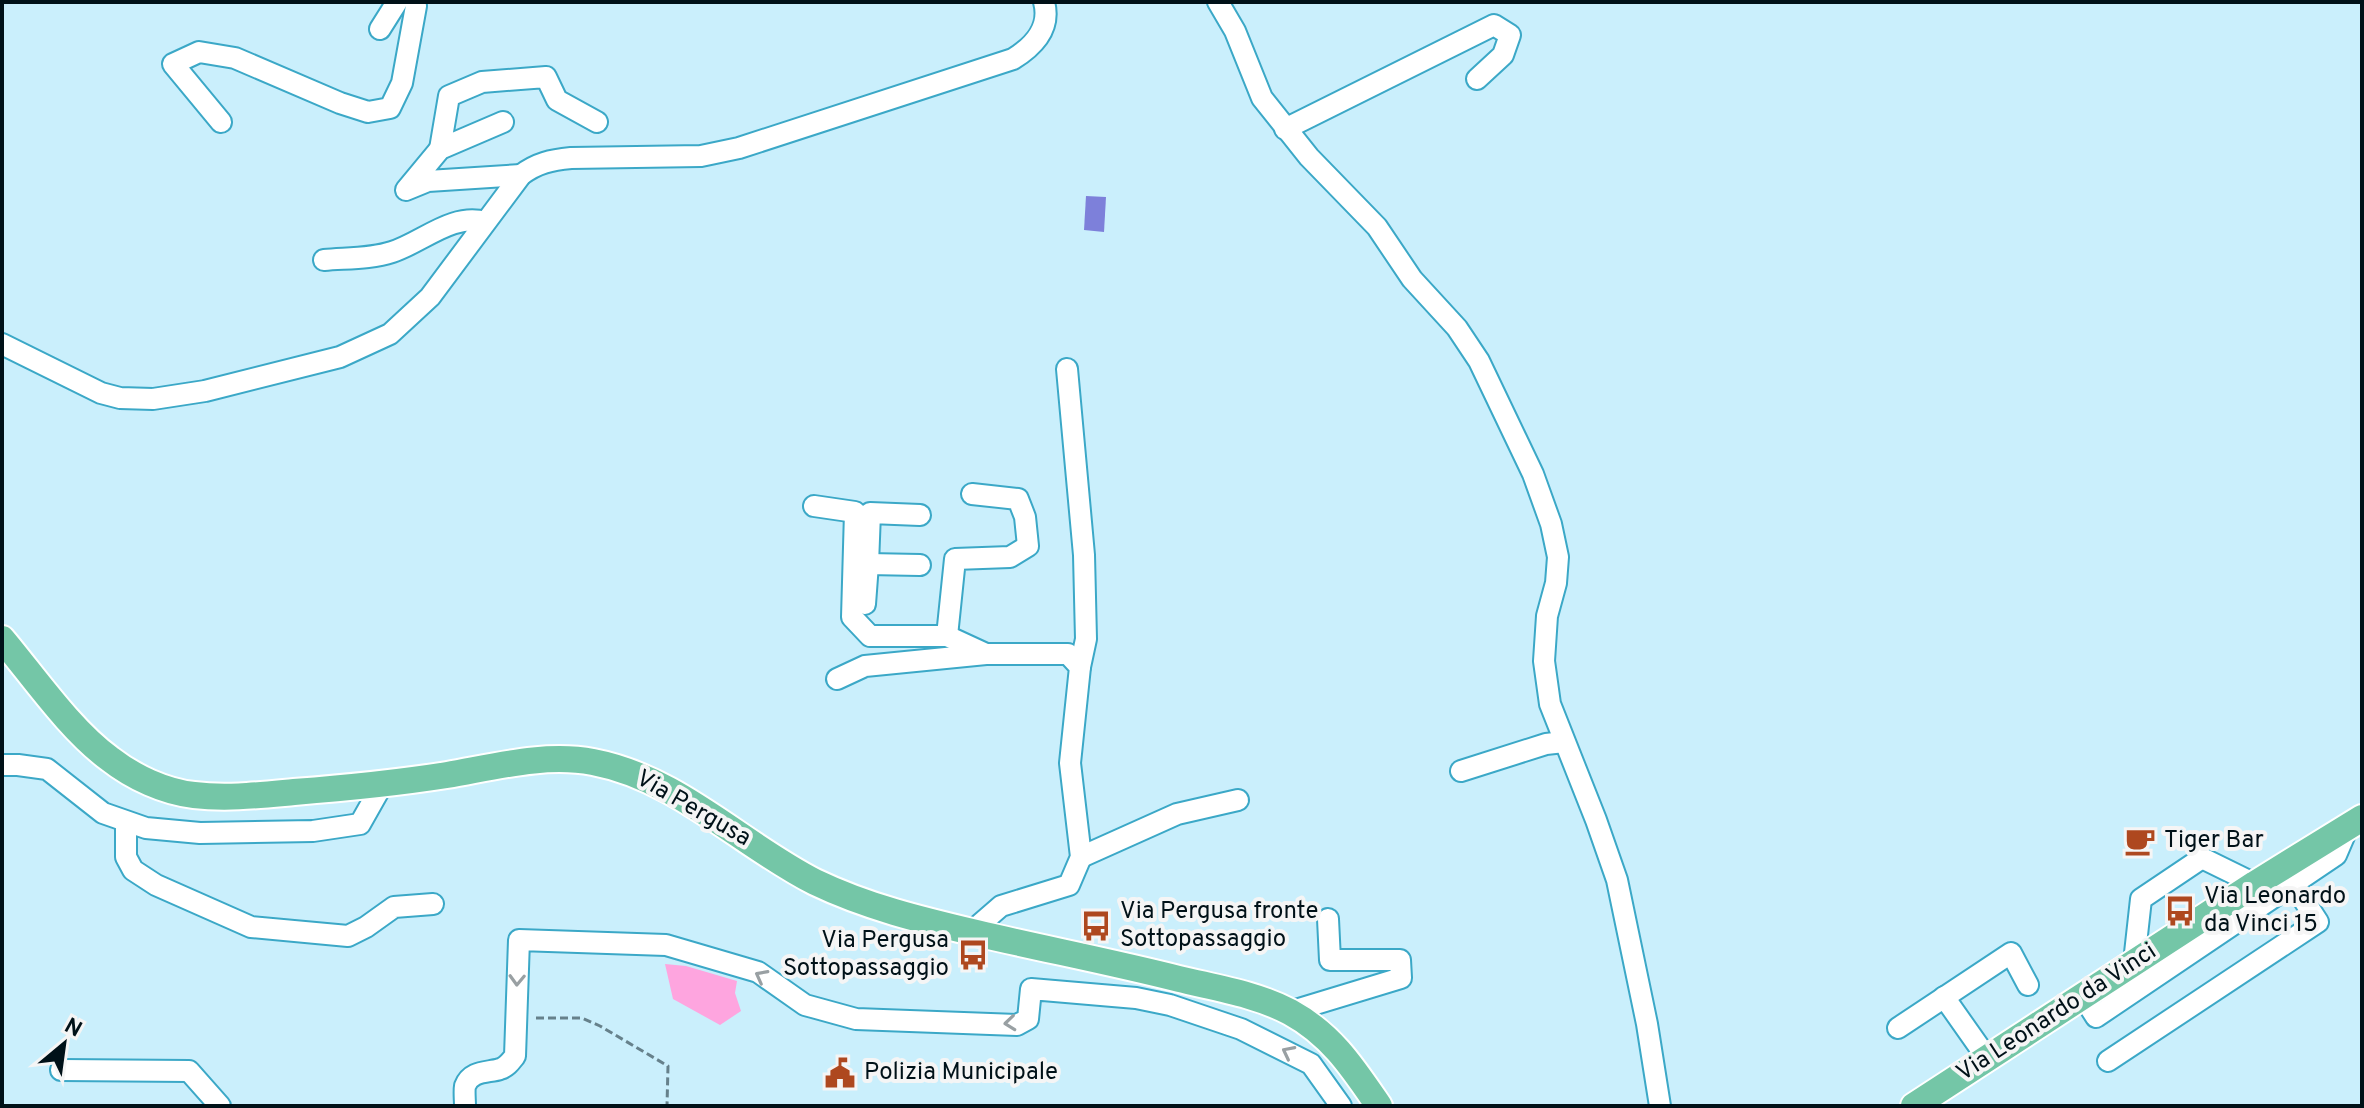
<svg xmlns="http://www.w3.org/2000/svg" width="2364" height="1108" font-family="Overpass,sans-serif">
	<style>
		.green { fill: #fea5df }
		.water { fill: #7d80da }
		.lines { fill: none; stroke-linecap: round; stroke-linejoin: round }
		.minor-casing { stroke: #3ba8c7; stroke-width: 24 }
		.major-casing { stroke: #fff; stroke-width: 30 }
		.path { stroke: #66818b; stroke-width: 3; stroke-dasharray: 8 4; stroke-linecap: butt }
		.minor { stroke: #fff; stroke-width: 20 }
		.major { stroke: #74c6a7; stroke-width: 26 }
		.oneway { stroke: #99a0a3 }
		.labels { text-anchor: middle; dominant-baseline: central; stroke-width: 8; stroke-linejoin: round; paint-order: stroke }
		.street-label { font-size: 24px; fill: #001118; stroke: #f5f5f5 }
		.poi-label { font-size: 24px; fill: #001118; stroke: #f5f5f5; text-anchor: start }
	</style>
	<rect width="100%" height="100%" fill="#caeffc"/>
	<polygon class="green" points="665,964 686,966 737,981 735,993 741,1011 720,1025 673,999"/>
	<polygon class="water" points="1086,196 1106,197 1104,232 1084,230"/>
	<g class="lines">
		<g class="minor-casing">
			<g id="minor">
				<polyline points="1218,2 1235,31 1262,98 1309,157 1377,227 1412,279 1457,328 1479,361 1533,474 1551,524 1558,557 1556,583 1547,616 1544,661 1550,704 1596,820 1617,880 1647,1024 1660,1106"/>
				<polyline points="380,29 397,2"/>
				<polyline points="221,122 173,64 199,52 235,58 340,103 368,112 390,108 402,83 416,6 415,2"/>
				<polyline points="503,122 440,149 406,190 428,181 521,175"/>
				<polyline points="1285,129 1494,25 1510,35 1503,55 1477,79"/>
				<polyline points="440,149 449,96 482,82 546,77 557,100 597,122"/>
				<path d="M324 260C346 258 371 259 392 252 423 242 452 213 485 222"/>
				<path d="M2 344 101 393 120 398 153 399 205 391 340 357 390 334 430 297 521 175C537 163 551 160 571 158L701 156 739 148 1013 59C1034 46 1051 28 1044 2"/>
				<polyline points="1067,369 1084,555 1086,639 1080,667"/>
				<polyline points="814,506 855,512 852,617 870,636 947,636 986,654 1068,654 1080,667 1070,763 1081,857 1069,885 1001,906 971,932"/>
				<polyline points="868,564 870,513 920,515"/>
				<polyline points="865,604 868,564 920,565"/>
				<polyline points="947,636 955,559 1010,557 1028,546 1025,517 1018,499 972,494"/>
				<polyline points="837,679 865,666 986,654"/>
				<polyline points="2,765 18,765 47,769 103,813 146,828 200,833 313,831 360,824 382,785"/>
				<polyline points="1461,771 1546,744 1564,742"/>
				<polyline points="126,822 126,857 133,870 156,885 251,927 348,936 366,927 394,907 433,904"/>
				<polyline points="1081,857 1177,814 1238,800"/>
				<polyline points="2134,962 2141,899 2202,858 2255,884"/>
				<polyline points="2082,995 2096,1017 2336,855 2348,827"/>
				<polyline points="1944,997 1987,1058"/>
				<polyline points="1289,1012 1401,978 1400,960 1330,960 1328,919"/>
				<polyline points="1898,1028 2011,953 2028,985"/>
				<polyline points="2108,1061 2318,922 2287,874"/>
				<polyline points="61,1070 189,1071 220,1106"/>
				<path d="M465 1106C465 1100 464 1091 465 1086 471 1070 488 1073 500 1069 507 1067 511 1061 515 1056L519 940 666 945 758 972 805 1005 856 1019 1017 1025 1028 1019 1031 989 1136 998 1170 1005 1241 1029 1311 1064 1341 1106"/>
			</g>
		</g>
		<g class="major-casing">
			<g id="major">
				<path d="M2 639C34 677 70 730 110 759 133 777 165 792 194 795 227 799 261 795 294 792 346 788 396 783 447 775 494 767 545 753 593 762 678 778 740 844 815 882 867 907 921 920 976 933 1044 949 1112 962 1179 979 1216 988 1256 994 1290 1012 1332 1035 1353 1068 1379 1106"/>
				<polyline points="1914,1106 2255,884 2362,818"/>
			</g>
		</g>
		<polyline class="path" points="536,1018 582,1018 600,1026 668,1066 667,1106"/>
		<use href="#minor" class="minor"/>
		<use href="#major" class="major"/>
	</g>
	<defs><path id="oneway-chevron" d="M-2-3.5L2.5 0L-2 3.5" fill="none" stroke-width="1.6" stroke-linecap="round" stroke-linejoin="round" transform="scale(2)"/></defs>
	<g class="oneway">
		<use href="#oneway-chevron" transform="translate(761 976) rotate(-152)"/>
		<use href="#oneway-chevron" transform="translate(517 980) rotate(92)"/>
		<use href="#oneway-chevron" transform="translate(1010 1023) rotate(174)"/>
		<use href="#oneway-chevron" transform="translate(1288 1052) rotate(-153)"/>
	</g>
	<defs>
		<g id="cafe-bare" transform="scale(2.4)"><path d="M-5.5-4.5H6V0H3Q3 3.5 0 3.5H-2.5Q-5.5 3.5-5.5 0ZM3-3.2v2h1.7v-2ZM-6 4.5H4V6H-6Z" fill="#ae481f" stroke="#f5f5f5" stroke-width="2.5" paint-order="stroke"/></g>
		<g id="bus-bare" transform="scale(2.4)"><path d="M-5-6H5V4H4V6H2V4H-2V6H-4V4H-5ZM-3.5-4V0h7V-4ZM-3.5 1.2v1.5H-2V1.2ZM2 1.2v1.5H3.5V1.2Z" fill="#ae481f" stroke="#f5f5f5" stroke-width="2.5" paint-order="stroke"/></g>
		<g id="civic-bare" transform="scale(2.4)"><path d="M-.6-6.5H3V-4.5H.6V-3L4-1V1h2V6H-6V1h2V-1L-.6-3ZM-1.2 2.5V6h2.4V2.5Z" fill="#ae481f" stroke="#f5f5f5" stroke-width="2.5" paint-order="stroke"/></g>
	</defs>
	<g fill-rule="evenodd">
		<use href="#cafe-bare" x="2140" y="841"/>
		<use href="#bus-bare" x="2180" y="911"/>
		<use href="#bus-bare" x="1096" y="926"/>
		<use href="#bus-bare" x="973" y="955"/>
		<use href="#civic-bare" x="840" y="1073"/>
	</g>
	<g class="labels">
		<g class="street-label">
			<text transform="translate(693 809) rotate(30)">Via Pergusa</text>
			<text transform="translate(2057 1013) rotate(-33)">Via Leonardo da Vinci</text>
		</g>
		<g class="poi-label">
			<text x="2164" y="841">Tiger Bar</text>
			<text x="2204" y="897">Via Leonardo<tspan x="2204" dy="28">da Vinci 15</tspan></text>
			<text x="1120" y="912">Via Pergusa fronte<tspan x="1120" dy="28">Sottopassaggio</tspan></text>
			<text x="949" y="941" text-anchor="end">Via Pergusa<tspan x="949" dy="28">Sottopassaggio</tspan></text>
			<text x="864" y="1073">Polizia Municipale</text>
		</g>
	</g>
	<rect width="2364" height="1108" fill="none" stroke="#001118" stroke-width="8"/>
	<g transform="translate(64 1044) rotate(29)" stroke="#f5f5f5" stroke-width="6" paint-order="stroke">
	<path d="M0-6L14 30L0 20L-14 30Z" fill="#001118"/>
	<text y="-12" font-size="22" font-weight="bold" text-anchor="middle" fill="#001118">N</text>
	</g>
</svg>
